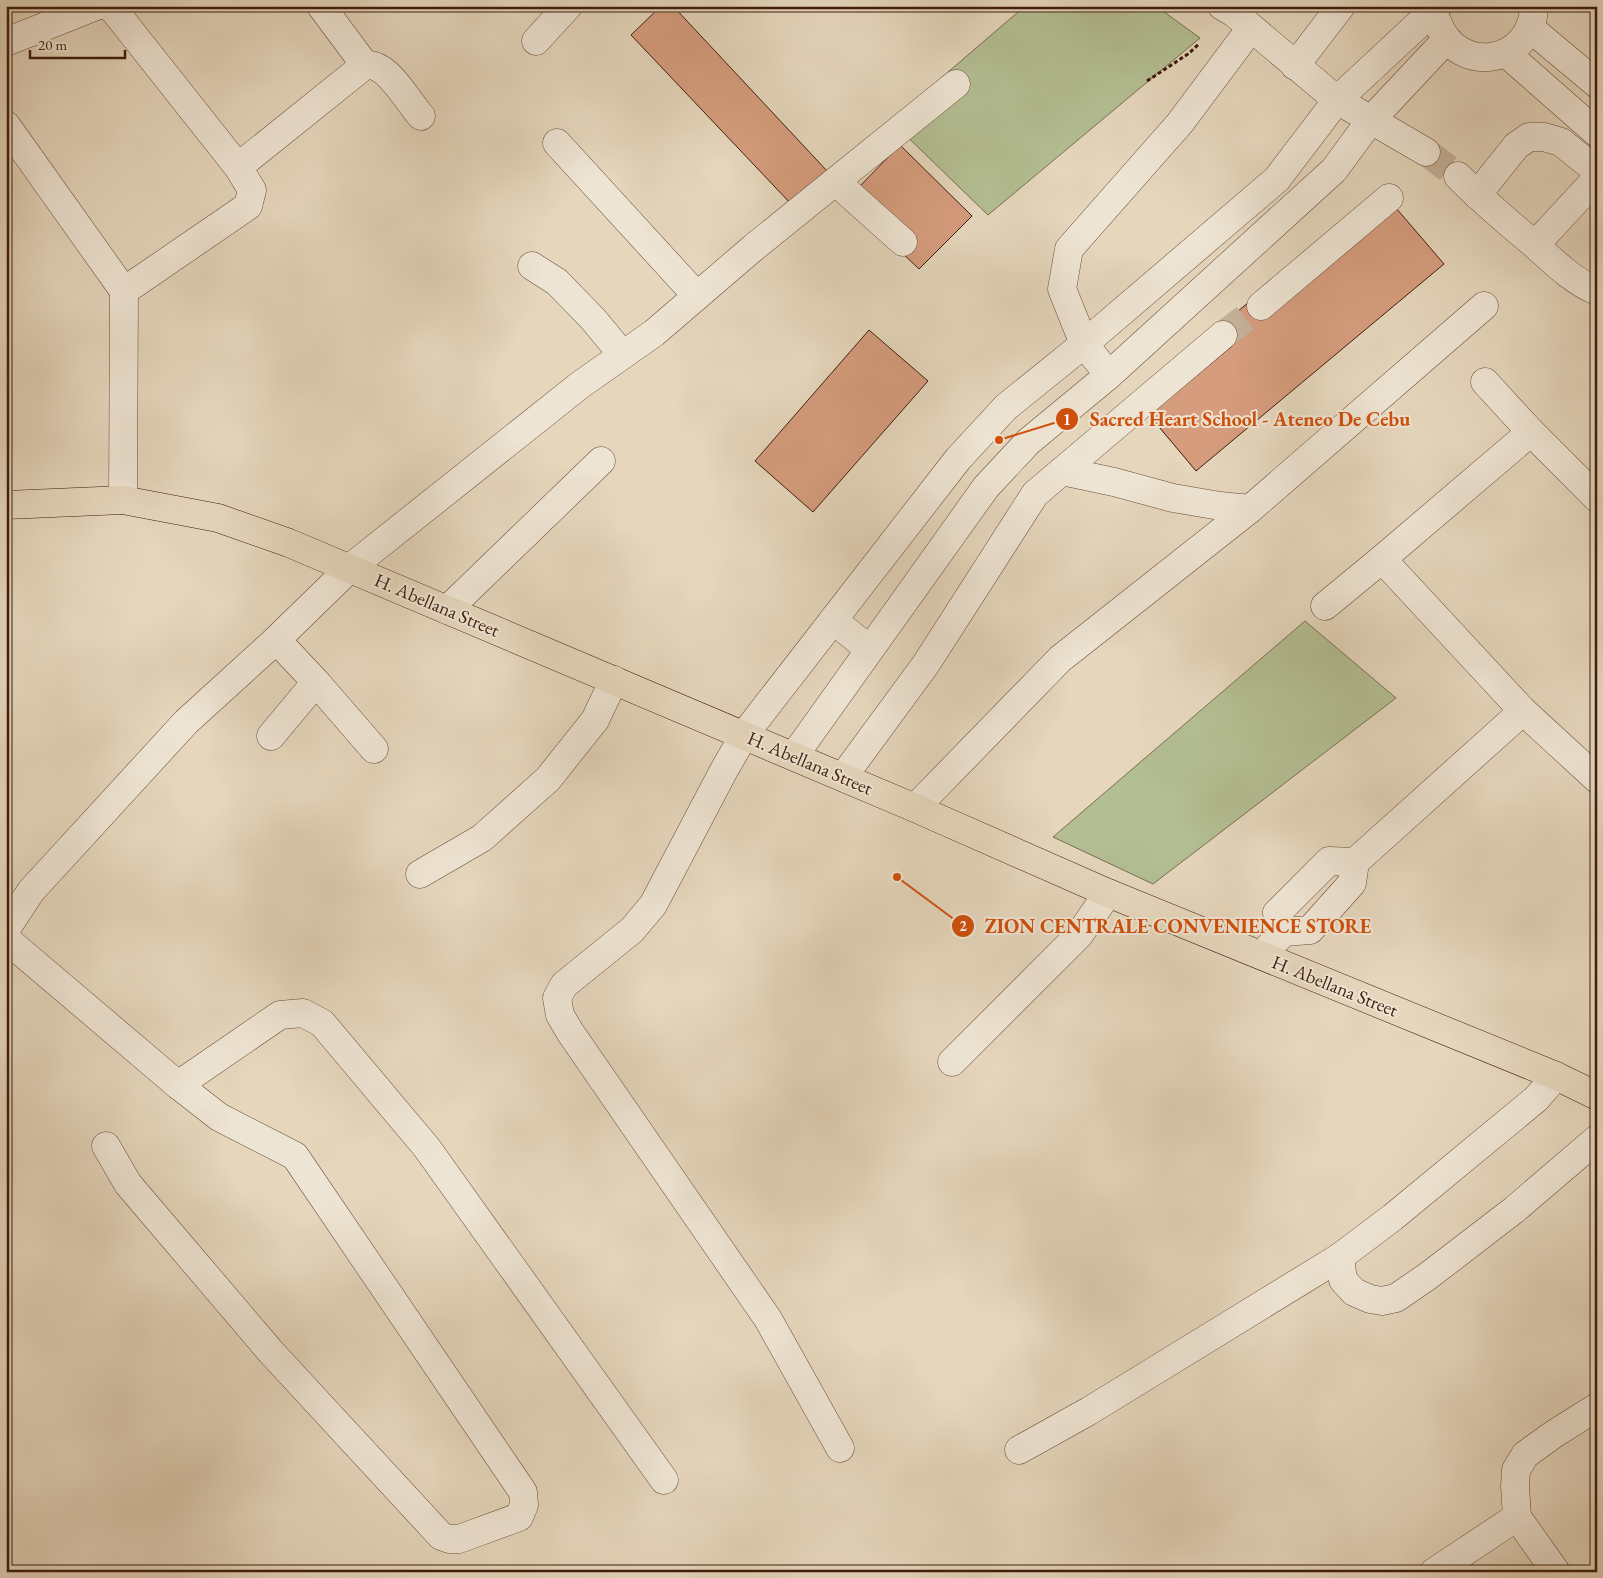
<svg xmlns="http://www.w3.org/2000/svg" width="1603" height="1578" font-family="'EB Garamond',serif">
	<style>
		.green { fill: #b3be92; stroke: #796e4f }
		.building { fill: #d59c7d; stroke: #3f1d0c }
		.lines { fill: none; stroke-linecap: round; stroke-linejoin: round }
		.minor-tunnel { stroke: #c4b199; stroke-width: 28; stroke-dasharray: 28 14; stroke-linecap: butt }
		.minor-casing { stroke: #684b38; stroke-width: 29 }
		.major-casing { stroke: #3f1d0c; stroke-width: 29 }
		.path { stroke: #3f1d0c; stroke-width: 3; stroke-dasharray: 4 2.5; stroke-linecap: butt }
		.minor { stroke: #eee4d3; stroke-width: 28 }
		.major { stroke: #e5d6bc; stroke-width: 28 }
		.labels { text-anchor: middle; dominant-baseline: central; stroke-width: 4; stroke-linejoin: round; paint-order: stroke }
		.street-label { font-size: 19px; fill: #3f1d0c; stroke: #eee4d3 }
		.leader { fill: none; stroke: #cf500c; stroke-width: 2 }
		.callout-dot { fill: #cf500c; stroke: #eee4d3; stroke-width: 2 }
		.mark-label { font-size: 15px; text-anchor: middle; font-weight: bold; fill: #fff }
		.callout-label { font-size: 20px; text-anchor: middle; font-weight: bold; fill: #cf500c; stroke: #eee4d3; stroke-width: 4; stroke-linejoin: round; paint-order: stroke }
	</style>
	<rect width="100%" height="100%" fill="#e5d6bc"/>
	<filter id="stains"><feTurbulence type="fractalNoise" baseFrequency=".004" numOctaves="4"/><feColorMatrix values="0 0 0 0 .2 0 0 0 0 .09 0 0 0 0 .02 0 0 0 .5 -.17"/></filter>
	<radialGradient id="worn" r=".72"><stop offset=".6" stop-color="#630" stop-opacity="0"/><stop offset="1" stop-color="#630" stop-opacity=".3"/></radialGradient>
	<g class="green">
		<polygon points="1025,6 1156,6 1200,38 988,215 891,121"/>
		<polygon points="1305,621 1396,698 1153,884 1053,837"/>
	</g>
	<g class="building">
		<polygon points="661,6 673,6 828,172 792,205 631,35"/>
		<polygon points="900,145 972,216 919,269 899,250 857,189"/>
		<polygon points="1396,208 1444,264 1196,471 1149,415 1232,346 1217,328 1254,298"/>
		<polygon points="869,330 928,381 813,512 755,461"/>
	</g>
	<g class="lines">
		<g class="minor-tunnel">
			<polyline points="1426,152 1458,176"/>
			<polyline points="1223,335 1261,306"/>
		</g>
		<g class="minor-casing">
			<g id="minor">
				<polyline points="321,6 365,65"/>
				<polyline points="1222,6 1234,13 1337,100 1426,152"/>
				<path d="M1438 23C1458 77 1533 64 1534 6"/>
				<polyline points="1530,28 1597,84"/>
				<polyline points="536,41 568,6"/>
				<polyline points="6,42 96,6"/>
				<polyline points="1506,53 1597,133"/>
				<polyline points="1295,66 1341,6"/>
				<polyline points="6,125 124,291 248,206 252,190 238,167 113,9 107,6"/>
				<polyline points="557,143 697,296"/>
				<path d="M238 167 365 65C387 61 408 102 421 116"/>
				<path d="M1458 176C1482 201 1509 223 1535 245 1554 262 1574 282 1597 291"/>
				<polyline points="836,182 903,242"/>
				<polyline points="1477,195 1516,146 1529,137 1544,137 1561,142 1597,171"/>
				<polyline points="1535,245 1597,178"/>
				<polyline points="532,266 557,282 593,319 622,354"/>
				<polyline points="1261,306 1389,198"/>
				<polyline points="1109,375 1084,344 1062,289 1069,249 1180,123 1251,28"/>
				<polyline points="1485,382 1531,432 1597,498"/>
				<polyline points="1062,471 1114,482 1173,498 1220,506 1250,509"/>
				<polyline points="123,500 124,291"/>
				<polyline points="1382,559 1523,711 1597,779"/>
				<polyline points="1325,606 1382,559 1531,432"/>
				<polyline points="447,610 601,461"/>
				<polyline points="833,620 869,649"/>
				<polyline points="274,642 285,649 316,682 374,749"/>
				<polyline points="271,736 316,682"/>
				<polyline points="794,756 986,487 1028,442 1109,375 1334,170 1370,121 1447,39"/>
				<polyline points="843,777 926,664 1035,494 1223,335"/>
				<polyline points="915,808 1060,659 1250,509 1484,306"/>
				<polyline points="420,874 482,838 548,779 595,720 614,680"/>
				<polyline points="6,929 31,891 186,722 274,642 350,568 580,385 654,333 753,248 956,84"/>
				<polyline points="1284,932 1277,913 1329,861 1355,862"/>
				<polyline points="6,939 178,1085 219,1117 295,1156 523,1492 524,1505 519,1517 459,1539 449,1539 441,1536 271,1352 128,1184 106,1146"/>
				<polyline points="1261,955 1284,932 1310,930 1352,883 1355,862 1523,711"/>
				<polyline points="952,1062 1079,935 1108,893"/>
				<polyline points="178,1085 280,1015 303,1013 322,1023 427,1148 664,1480"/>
				<polyline points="1340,1257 1343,1280 1354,1292 1370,1299 1382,1301 1396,1298 1428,1276 1514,1210 1597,1139"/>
				<polyline points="840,1448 768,1319 570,1032 560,1015 557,998 564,985 632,930 653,905 723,772 744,735 958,459 1006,407 1084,344 1277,179 1337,100 1436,8"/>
				<polyline points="1019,1450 1089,1411 1340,1257 1393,1217 1536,1099 1556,1076"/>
				<polyline points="1434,1572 1517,1517"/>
				<polyline points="1556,1572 1517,1517 1515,1486 1516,1470 1525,1455 1554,1434 1597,1407"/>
			</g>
		</g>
		<g class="major-casing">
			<polyline id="major" points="6,505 123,500 218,518 289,543 915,808 1108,893 1556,1076 1597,1096"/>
		</g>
		<polyline class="path" points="1147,81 1188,54 1199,44"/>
		<use href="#minor" class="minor"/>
		<use href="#major" class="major"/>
	</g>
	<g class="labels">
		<g class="street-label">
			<text transform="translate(437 605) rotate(23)">H. Abellana Street</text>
			<text transform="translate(810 763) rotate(23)">H. Abellana Street</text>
			<text transform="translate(1335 986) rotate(22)">H. Abellana Street</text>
		</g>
	</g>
	<path class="leader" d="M999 440L1067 419M897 877L963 926"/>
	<g class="callout-dot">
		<circle cx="999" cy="440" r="5"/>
		<circle cx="897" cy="877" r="5"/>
		<circle cx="1067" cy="419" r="12"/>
		<circle cx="963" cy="926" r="12"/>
	</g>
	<g class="mark-label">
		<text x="1067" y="425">1</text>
		<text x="963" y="931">2</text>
	</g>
	<g class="callout-label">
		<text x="1250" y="426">Sacred Heart School - Ateneo De Cebu</text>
		<text x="1178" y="933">ZION CENTRALE CONVENIENCE STORE</text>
	</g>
	<rect width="1603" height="1578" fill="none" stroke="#e5d6bc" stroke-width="25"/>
	<rect x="8" y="8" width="1588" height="1563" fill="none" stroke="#3f1d0c" stroke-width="2.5"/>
	<rect x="12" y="12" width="1578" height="1553" fill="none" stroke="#3f1d0c"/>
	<path d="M30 50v8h95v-8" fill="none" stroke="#3f1d0c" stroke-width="2.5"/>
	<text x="38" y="50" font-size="15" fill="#3f1d0c" stroke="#eee4d3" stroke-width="4" paint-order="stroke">20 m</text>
	<rect width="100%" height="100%" filter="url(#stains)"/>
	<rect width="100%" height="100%" fill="url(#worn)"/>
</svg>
